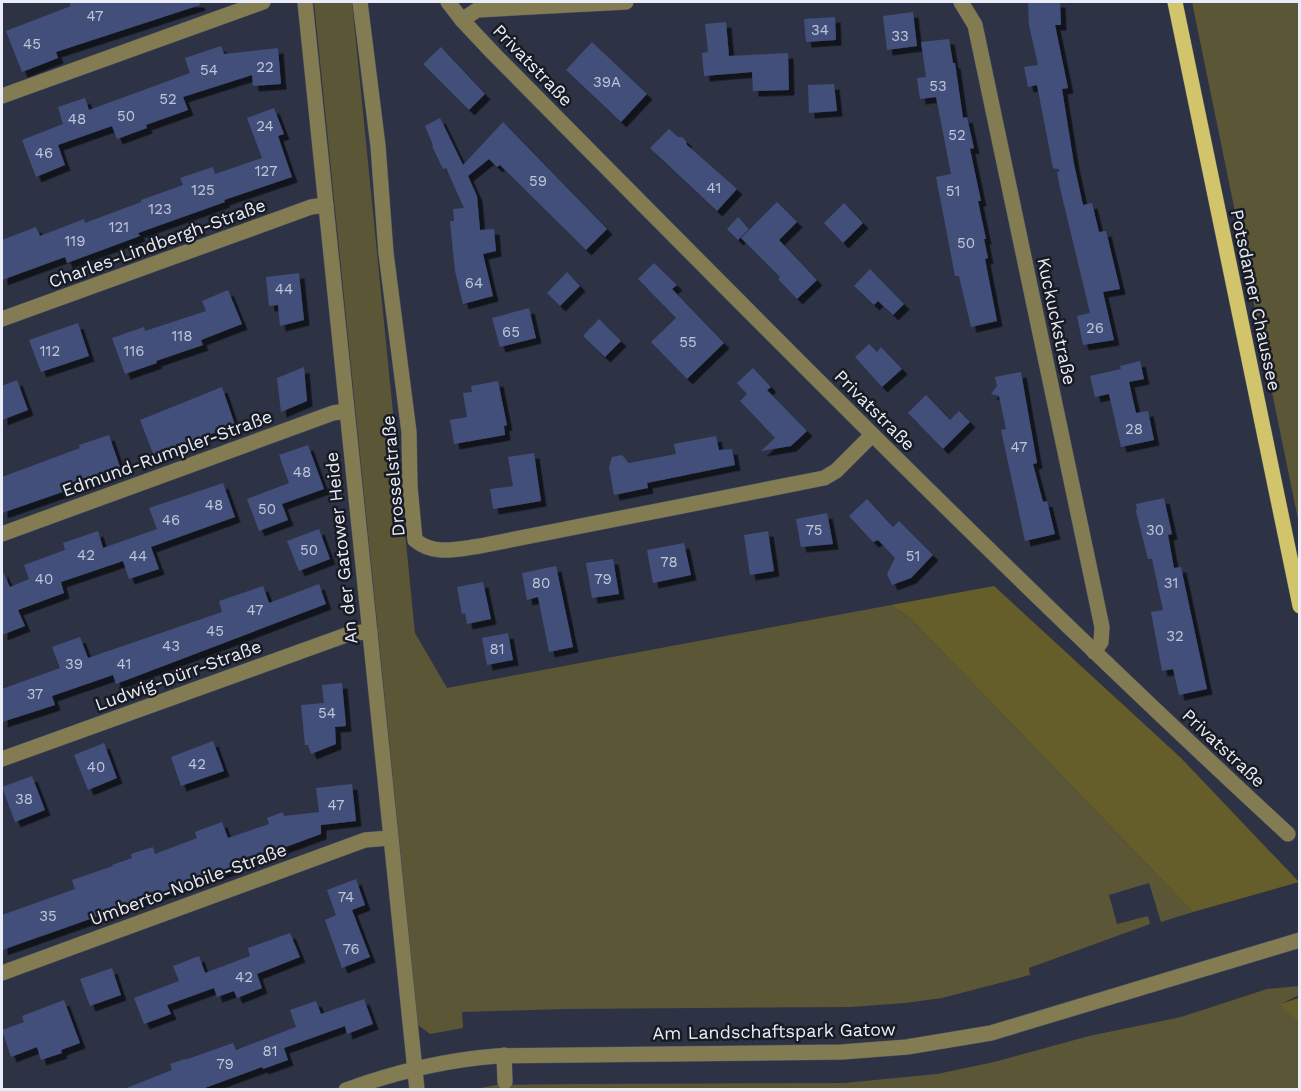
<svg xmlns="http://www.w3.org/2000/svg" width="1301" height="1091" font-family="'Work Sans',sans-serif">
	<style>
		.green { fill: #5b5636 }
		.forest { fill: #665e2a }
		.building { fill: #424f7a; filter: url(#shadow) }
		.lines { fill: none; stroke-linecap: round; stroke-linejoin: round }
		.minor-casing { stroke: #4b5162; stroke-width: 16 }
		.major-casing { stroke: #4b5162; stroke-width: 16 }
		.minor { stroke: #837c53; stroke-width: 15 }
		.major { stroke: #d2c46a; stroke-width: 15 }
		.labels { text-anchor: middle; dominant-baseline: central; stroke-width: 5; stroke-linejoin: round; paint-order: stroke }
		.number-label { font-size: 15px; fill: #bfc6d9 }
		.street-label { font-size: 18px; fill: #e9edf9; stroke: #191b23 }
	</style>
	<defs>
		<filter id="shadow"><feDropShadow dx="5.5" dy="5.5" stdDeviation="0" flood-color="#0009"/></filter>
	</defs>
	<rect width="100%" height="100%" fill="#2d3345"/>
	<g class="green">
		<polygon points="314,2 352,2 415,633 447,688 891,605 911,619 1193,912 1161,922 1149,883 1109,895 1117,924 1148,916 1150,924 1029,968 1030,975 942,998 905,1003 851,1007 563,1009 462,1012 463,1028 430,1034 418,1025"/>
		<polygon points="1192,2 1299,2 1299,524"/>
		<polygon points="1299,986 1299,995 1281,1004 1299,1023 1299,1089 470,1090 496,1085 577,1084 844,1083 937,1074 994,1062 1089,1036 1181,1017 1267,989"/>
	</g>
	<g class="forest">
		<polygon points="994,586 1181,758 1299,882 1193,912 911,619 891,605"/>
		<polygon points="1299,998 1300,998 1299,1023 1280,1004"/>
	</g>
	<g class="building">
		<polygon points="69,2 199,2 200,5 56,52 58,58 22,72 6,31 71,6"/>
		<polygon points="1028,2 1060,2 1061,25 1055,25 1068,88 1062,89 1074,164 1083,205 1092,203 1099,232 1106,231 1120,289 1103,292 1114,340 1083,345 1077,316 1090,313 1060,188 1057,172 1060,170 1053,168 1037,85 1028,87 1024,67 1038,65 1029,25"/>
		<polygon points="913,12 917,46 887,50 883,16"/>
		<polygon points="835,17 836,40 806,42 804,19"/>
		<polygon points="726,22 729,56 788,53 789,90 753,91 752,72 704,76 702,53 708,52 705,24"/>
		<polygon points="949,39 953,63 955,63 963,118 967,117 974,148 970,149 981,201 978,201 986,239 984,239 988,258 985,259 997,321 971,327 959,276 955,276 936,177 951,174 936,97 920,99 917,78 926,77 921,42"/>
		<polygon points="592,42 647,94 621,122 566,70"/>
		<polygon points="221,46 224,54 278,48 281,84 253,86 252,75 183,97 188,110 146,125 147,128 117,139 112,126 58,145 65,165 36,177 22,140 63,124 58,107 85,98 89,110 190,73 185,58"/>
		<polygon points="441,47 485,94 469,110 423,64"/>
		<polygon points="834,84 837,111 809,113 808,85"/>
		<polygon points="274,108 284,134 278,136 292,177 224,200 225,202 138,233 140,236 67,263 65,257 2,280 2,240 36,227 40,236 84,219 85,223 141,202 141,200 183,185 180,178 213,167 215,174 262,158 247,118"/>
		<polygon points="440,118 463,165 503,122 607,229 586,250 500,165 497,167 489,159 468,176 477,196 480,230 494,229 496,251 483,254 493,296 463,304 455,271 450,221 454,221 453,209 464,208 446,168 443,169 432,146 433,145 425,126"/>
		<polygon points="669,129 678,137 682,137 686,141 687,145 737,189 717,211 650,148"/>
		<polygon points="777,202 797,222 779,240 817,280 797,299 778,279 780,277 741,238"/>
		<polygon points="844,203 863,223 843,243 824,223"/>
		<polygon points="738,217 749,229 738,240 727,229"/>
		<polygon points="654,263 677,285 672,289 724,343 687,379 651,342 676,318 638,279"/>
		<polygon points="870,269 904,304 893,315 878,301 874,305 854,286"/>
		<polygon points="567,272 580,286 560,306 547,293"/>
		<polygon points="299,273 304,320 280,326 278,305 269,306 266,277"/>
		<polygon points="228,290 242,324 201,340 203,345 156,361 157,363 125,374 112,338 144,327 145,331 206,311 202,301"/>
		<polygon points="529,308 536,338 500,347 492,318"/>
		<polygon points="599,319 621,341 605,357 583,336"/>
		<polygon points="78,323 89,356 41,372 29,340"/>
		<polygon points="869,344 877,352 881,347 902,369 882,387 855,357"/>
		<polygon points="1140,361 1144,379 1129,382 1136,413 1148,411 1154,440 1121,447 1109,394 1095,397 1090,376 1121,369 1120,366"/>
		<polygon points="304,367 307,401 281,412 277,378"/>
		<polygon points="753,368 771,387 767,390 807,431 791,446 761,451 775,438 740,401 747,394 737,383"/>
		<polygon points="1021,372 1037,463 1033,464 1043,502 1047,501 1055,534 1025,541 1001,430 1006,429 999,396 991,394 997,386 995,377"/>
		<polygon points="17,380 28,410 2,420 2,386"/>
		<polygon points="498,381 507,425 504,426 505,435 454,444 450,420 467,417 463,393 472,392 471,386"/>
		<polygon points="222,387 235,425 154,456 140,420"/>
		<polygon points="926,395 950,420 959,411 970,422 943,449 908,413"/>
		<polygon points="109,435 120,467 73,483 74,488 2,513 2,477 80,448 79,445"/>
		<polygon points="716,436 719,450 732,449 735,465 647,483 648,488 614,495 609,467 612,457 622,455 629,463 676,454 674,444"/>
		<polygon points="308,445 324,489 282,504 288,520 259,531 247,499 289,483 279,455"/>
		<polygon points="534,453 541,501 493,509 490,489 513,486 508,457"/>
		<polygon points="223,483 235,517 151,547 159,569 129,579 123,561 61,582 64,593 18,610 25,626 2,635 2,570 10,587 29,579 24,565 65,550 63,543 98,531 103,548 157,529 149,508"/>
		<polygon points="1164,498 1172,534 1168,535 1174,568 1181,567 1207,689 1179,695 1173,669 1162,671 1151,612 1163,610 1152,559 1148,559 1136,511 1137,509 1136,504"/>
		<polygon points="867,499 893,527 899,521 933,555 911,578 892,585 887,574 895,558 878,540 873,542 849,516"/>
		<polygon points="827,513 833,544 801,547 796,519"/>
		<polygon points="319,529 330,559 299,571 287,541"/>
		<polygon points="768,531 774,571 750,575 744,535"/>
		<polygon points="684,543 691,575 653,583 647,550"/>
		<polygon points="613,559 619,594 592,598 586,563"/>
		<polygon points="556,566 573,647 549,652 538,597 527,600 522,573"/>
		<polygon points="483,582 491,619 467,624 465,613 462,614 457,587"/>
		<polygon points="319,584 326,604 116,684 113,675 52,696 55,705 2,722 2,689 60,668 52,647 80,637 88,658 222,612 219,601 263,586 269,603"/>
		<polygon points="508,633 513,660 487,665 482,638"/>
		<polygon points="342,683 346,726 335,727 336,744 311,754 308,745 305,745 301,705 324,703 322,685"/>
		<polygon points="213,741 224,771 181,786 171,757"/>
		<polygon points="104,743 117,778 88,790 74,755"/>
		<polygon points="32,776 45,810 15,822 2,787"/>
		<polygon points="352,784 356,821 321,825 321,834 237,865 238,867 2,950 2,915 75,889 72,880 113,866 112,865 132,858 131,854 153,847 155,854 197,838 195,832 222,822 228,838 269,824 267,818 283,812 284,816 319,812 316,788"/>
		<polygon points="356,879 365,905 352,910 370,957 342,968 325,920 336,915 327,890"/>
		<polygon points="290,933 300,957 257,974 262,988 237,998 234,991 217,997 214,988 167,1005 171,1014 144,1024 134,998 179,981 173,966 199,956 205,973 250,956 248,948"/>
		<polygon points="112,968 121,995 90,1006 80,979"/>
		<polygon points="364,999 373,1024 347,1034 345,1026 284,1048 288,1060 263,1069 262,1067 202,1089 124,1089 172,1070 170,1064 185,1059 185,1060 233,1043 236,1050 296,1027 290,1010 316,1001 321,1014"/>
		<polygon points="64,1000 80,1043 61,1050 62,1053 41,1060 37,1047 11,1057 2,1030 24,1022 22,1016"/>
	</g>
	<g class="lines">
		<g class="minor-casing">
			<g id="minor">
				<polyline points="305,2 417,1090"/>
				<path d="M360 2 378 146 386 253 409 432 410 487 415 540C434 556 457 549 480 546L824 478 836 471 872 435"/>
				<path d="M448 2 462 20 493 53C754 317 1015 582 1288 834"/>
				<polyline points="961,2 975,25 1102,627 1101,642 1094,652"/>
				<polyline points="462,20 477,10 626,2"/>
				<polyline points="2,96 263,2"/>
				<polyline points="2,319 311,207 326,205"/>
				<polyline points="2,534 333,413 346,411"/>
				<polyline points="2,759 349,634 370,631"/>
				<polyline points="2,973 365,840 390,838"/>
				<polyline points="504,1055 505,1082"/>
				<path d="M346 1090C395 1072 446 1060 497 1056L842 1052 907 1047 991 1033 1300 940"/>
			</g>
		</g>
		<g class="major-casing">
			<polyline id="major" points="1175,2 1300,606"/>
		</g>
		<use href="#minor" class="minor"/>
		<use href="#major" class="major"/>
	</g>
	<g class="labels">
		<g class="number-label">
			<text x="95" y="16">47</text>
			<text x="820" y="30">34</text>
			<text x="900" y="36">33</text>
			<text x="32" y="44">45</text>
			<text x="265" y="67">22</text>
			<text x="209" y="70">54</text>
			<text x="607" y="82">39A</text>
			<text x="938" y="86">53</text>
			<text x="168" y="99">52</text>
			<text x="126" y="116">50</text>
			<text x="77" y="119">48</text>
			<text x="265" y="126">24</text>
			<text x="957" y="135">52</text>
			<text x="44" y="153">46</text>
			<text x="266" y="171">127</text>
			<text x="538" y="181">59</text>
			<text x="714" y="188">41</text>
			<text x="203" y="190">125</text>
			<text x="953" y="191">51</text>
			<text x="160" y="209">123</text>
			<text x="119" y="227">121</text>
			<text x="75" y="241">119</text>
			<text x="966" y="243">50</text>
			<text x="474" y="283">64</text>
			<text x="284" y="289">44</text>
			<text x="1095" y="328">26</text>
			<text x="511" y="332">65</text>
			<text x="182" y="336">118</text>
			<text x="688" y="342">55</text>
			<text x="50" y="351">112</text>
			<text x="134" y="351">116</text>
			<text x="1134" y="429">28</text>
			<text x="1019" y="447">47</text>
			<text x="302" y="472">48</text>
			<text x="214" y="505">48</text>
			<text x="267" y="509">50</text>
			<text x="171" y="520">46</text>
			<text x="814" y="530">75</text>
			<text x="1155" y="530">30</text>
			<text x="309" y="550">50</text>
			<text x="86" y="555">42</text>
			<text x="138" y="556">44</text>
			<text x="913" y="556">51</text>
			<text x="669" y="562">78</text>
			<text x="44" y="579">40</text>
			<text x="603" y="579">79</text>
			<text x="541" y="583">80</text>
			<text x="1171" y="583">31</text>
			<text x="255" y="610">47</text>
			<text x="215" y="631">45</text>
			<text x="1175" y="636">32</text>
			<text x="171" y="646">43</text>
			<text x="497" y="649">81</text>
			<text x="74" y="664">39</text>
			<text x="124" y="664">41</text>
			<text x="35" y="694">37</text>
			<text x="327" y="713">54</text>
			<text x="197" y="764">42</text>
			<text x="96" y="767">40</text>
			<text x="24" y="799">38</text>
			<text x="336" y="805">47</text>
			<text x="346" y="897">74</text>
			<text x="48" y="916">35</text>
			<text x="351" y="949">76</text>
			<text x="244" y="977">42</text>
			<text x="270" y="1051">81</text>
			<text x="225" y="1064">79</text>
		</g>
		<g class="street-label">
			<text transform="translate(533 65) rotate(46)">Privatstraße</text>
			<text transform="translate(157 243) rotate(-20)">Charles-Lindbergh-Straße</text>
			<text transform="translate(1256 300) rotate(78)">Potsdamer Chaussee</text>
			<text transform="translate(1057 321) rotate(78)">Kuckuckstraße</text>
			<text transform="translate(875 410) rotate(45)">Privatstraße</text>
			<text transform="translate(167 453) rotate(-20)">Edmund-Rumpler-Straße</text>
			<text transform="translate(393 476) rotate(-95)">Drosselstraße</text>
			<text transform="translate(341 548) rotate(-96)">An der Gatower Heide</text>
			<text transform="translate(178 675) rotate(-20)">Ludwig-Dürr-Straße</text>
			<text transform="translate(1224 748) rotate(43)">Privatstraße</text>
			<text transform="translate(188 884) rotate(-20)">Umberto-Nobile-Straße</text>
			<text transform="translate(774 1031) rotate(-1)">Am Landschaftspark Gatow</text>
		</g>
	</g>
	<rect width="1301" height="1091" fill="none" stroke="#e9edf9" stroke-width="6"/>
</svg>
